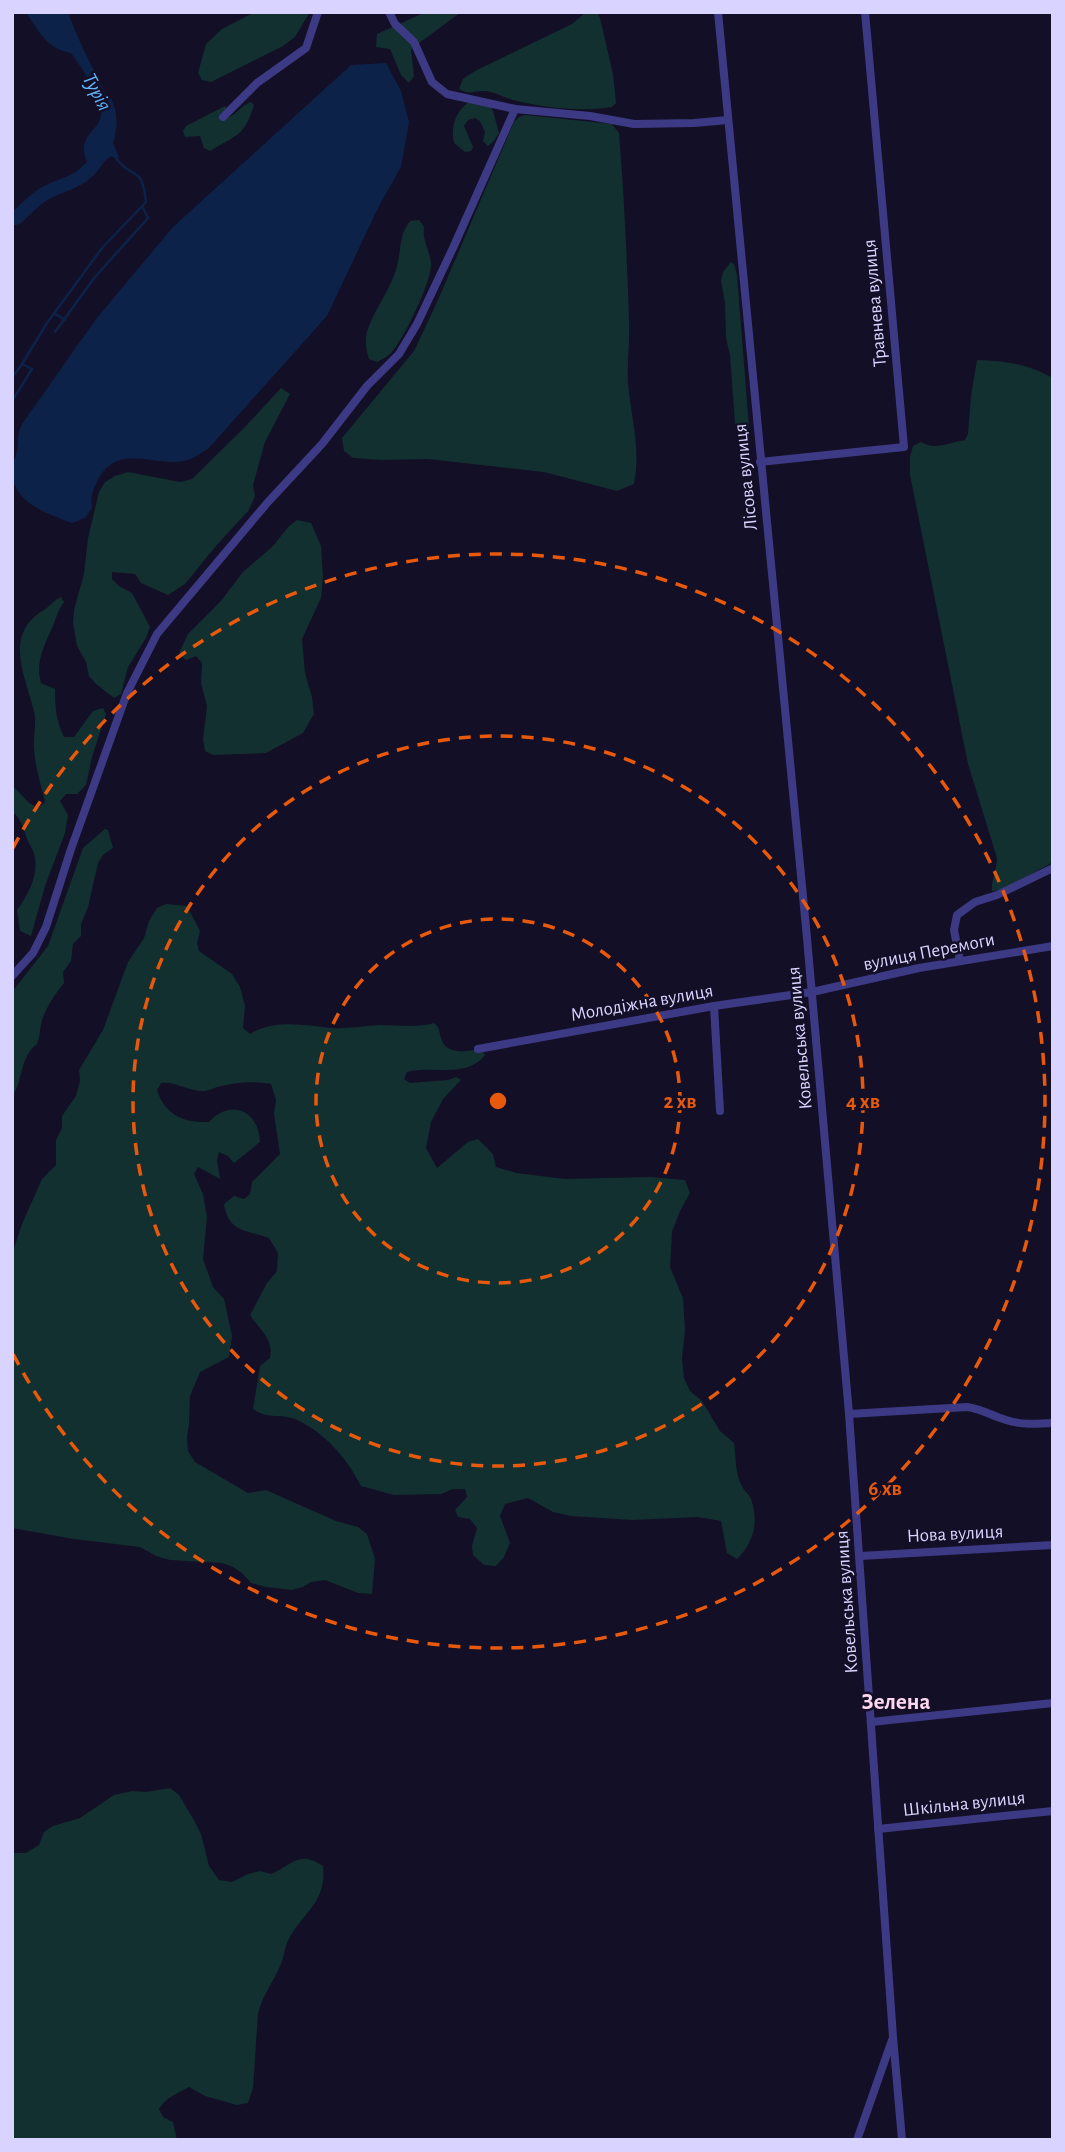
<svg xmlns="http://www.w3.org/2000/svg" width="1065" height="2152" font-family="'Alegreya Sans',sans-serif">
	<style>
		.green { fill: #12302f }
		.water { fill: #0c2248 }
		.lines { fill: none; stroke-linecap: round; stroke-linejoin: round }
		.stream { stroke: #0c2248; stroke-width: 2.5 }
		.river { stroke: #0c2248; stroke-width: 14 }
		.minor { stroke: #3d3a85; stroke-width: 8 }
		.ring { fill: none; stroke: #e8590c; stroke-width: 3.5; stroke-dasharray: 12 9 }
		.labels { text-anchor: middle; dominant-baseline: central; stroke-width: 5; stroke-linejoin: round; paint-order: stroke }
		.street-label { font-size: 19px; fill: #d9d4ff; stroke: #130f26 }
		.water-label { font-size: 21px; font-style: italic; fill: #62b6ff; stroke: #130f26 }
		.quarter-label { font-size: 23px; font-weight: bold; fill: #ffd6f0; stroke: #130f26 }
		.centre { fill: #e8590c; stroke: #130f26; stroke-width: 3.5 }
		.ring-label { font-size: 21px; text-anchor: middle; font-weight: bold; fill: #e8590c; stroke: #130f26; stroke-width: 5; stroke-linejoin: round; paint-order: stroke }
	</style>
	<rect width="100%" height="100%" fill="#130f26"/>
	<g class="green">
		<polygon points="255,12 310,12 295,37 283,46 211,82 202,80 198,73 206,44 222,29"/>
		<polygon points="426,12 461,12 411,49 414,76 409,83 401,75 390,49 376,47 377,34"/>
		<path d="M597 12 600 18 613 74 616 103 612 107C583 112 546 108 517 101 507 99 495 92 486 91 473 90 471 96 459 89L463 79 475 71 572 24 585 13Z"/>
		<path d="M475 99 487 101 493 111 499 133 494 141 488 146 483 141 485 132 480 121 475 118 468 120 464 126 473 147 471 151 465 152 454 143C450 125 458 105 475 99Z"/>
		<path d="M251 102 254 105C244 138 235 135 210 151L204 148 200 136 185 137 183 131 186 126 223 107 226 106V109L220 114 221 120C239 115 239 106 251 102Z"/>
		<path d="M525 115 612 124 619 133C624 195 627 257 629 319 630 340 627 362 628 383 631 417 641 449 634 484L617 491 544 472 428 459 382 460 353 458 344 451 342 438 414 351 438 300 514 122 519 117Z"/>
		<path d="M419 220 424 227C422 241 430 250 431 264 432 281 403 340 391 353 387 357 382 359 377 362L369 359C366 350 365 341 367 332 375 307 393 287 398 262 401 246 400 234 410 221Z"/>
		<polygon points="731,262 734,264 737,275 749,427 750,443 748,452 741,449 735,423 730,355 726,338 725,303 721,281 723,272"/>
		<path d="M977 360C1006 361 1027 364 1053 378V862L1003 890 992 891C991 880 997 870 997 858L968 764 910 475V457L913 446 921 442C935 451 950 442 965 440L968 434 971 396Z"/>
		<polygon points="281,388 290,394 265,442 253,485 255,496 249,510 215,547 185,584 168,595 141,583 135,574 112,572 112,579 119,586 132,593 150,627 146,638 128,667 121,694 114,698 96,684 89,676 86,662 77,646 73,623 74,610 84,574 88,538 99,492 105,482 115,476 128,472 180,482 192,479 245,427"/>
		<polygon points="297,520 311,523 321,546 323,576 321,598 302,639 305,673 312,697 314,714 303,733 266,753 213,755 205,751 203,739 207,706 201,683 202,663 196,656 186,660 179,653 188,634 220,602 243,572 273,546 289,526"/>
		<path d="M61 597 64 602C58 610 56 619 52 628 44 646 35 663 41 683L55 689C55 706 56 721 64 737H74L93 711 103 708 106 714 92 757 86 785 77 794H66L60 801 68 815 65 833 45 886 31 936 20 931 17 910C28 895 40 873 34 854 33 849 29 844 27 839 23 827 22 820 12 811V785L29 803 38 808 45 802C41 784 35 767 34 749 33 737 37 723 34 711 25 676 3 634 44 610 50 606 54 600 61 597Z"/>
		<path d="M105 829 108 830 113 848 103 855 98 863 88 907 81 924V936L73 944 71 961 63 972 64 983C55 994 47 1006 42 1020 40 1028 40 1036 37 1044 20 1056 23 1081 12 1097V992L48 946 83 848Z"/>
		<path d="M166 904 187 906 200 931 197 943 199 951 232 974 240 987 245 1006 243 1028 250 1034C275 1019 303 1025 331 1028 347 1029 363 1026 380 1025 397 1025 418 1028 434 1023 440 1028 439 1031 441 1038 446 1056 466 1051 481 1049L485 1055C467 1079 431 1065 407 1072L404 1079 410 1083 448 1080 456 1077 461 1080 443 1099 431 1122 426 1148 437 1168 468 1142 478 1139 493 1154 496 1167 516 1173 565 1179 650 1177 685 1180 690 1193 680 1211 672 1232 670 1267 683 1298 685 1331 682 1358 684 1378 690 1391 702 1401 720 1431 734 1443C736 1455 735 1475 742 1486 744 1491 749 1494 751 1499 759 1522 754 1542 737 1559L727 1553 721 1521 698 1517 632 1520 571 1516 553 1512 528 1498 505 1504 500 1516 510 1543 504 1557 496 1566 484 1565 473 1555 472 1546 477 1528 470 1519 458 1517 455 1510 467 1497 465 1489H453L441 1494 394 1495 361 1486C347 1458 324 1432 295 1419 279 1413 270 1420 253 1409L260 1366 270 1358C274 1338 259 1330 250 1315L267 1283 277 1271 278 1253 269 1238C246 1230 228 1232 224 1204L234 1196 244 1199 250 1194 252 1182 280 1154 274 1114 276 1100 271 1084C254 1081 238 1082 221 1086 216 1087 210 1090 205 1091 189 1092 176 1081 161 1083L157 1090C165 1115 184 1123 209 1122 231 1098 259 1111 260 1142L234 1163 228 1156 219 1152 217 1160 220 1179 198 1167 194 1174 203 1194 207 1217 203 1259 213 1287 224 1299 232 1336 229 1357 200 1372 190 1396 189 1424 187 1437 188 1451 195 1462 248 1493 266 1490 336 1521 358 1527 367 1534 375 1559 372 1594 358 1593 325 1580 311 1582 303 1587 292 1590 266 1587 251 1583 242 1573 233 1567 222 1563 170 1560 156 1556 140 1547 74 1539 12 1528V1254L22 1224 42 1179 56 1165V1140L62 1128V1116L76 1096 80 1081 79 1070 103 1030 128 962 144 938 149 921 157 908Z"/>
		<path d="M170 1788 179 1795 195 1822 201 1834 209 1866 219 1880 232 1882 248 1874 260 1871 271 1874C294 1864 299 1850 323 1866 327 1905 301 1912 287 1943 284 1950 284 1957 281 1964 274 1981 262 1996 258 2014L253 2088 248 2103 237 2105 205 2096 189 2087C178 2093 165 2098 159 2109L163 2117 173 2122 177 2140H12V1853H26L39 1845 44 1832 53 1826 80 1818 114 1795 132 1791 146 1792Z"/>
	</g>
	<g class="water">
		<path d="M26 12H68C80 47 99 77 112 110 114 116 109 119 109 125 110 135 115 148 119 157L116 159 111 156 105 161 91 163 86 160C78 134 97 133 101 116 105 102 80 65 71 53 47 49 38 31 26 12Z"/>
		<path d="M386 63 401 91 409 122 401 167 378 208 327 316 208 449C202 452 195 458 188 460 156 469 122 442 100 476 94 487 90 495 92 508L85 518 72 523C45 513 10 502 12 467 13 461 16 457 17 451 19 440 16 436 22 424L96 319 173 227 351 65Z"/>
	</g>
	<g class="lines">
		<g class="stream">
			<polyline points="54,313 65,320"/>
			<polyline points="55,332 95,277 148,218 142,206"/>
			<polyline points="12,378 22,364"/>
			<path d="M12 401 32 369 22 364 47 323 102 248 146 202C142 163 132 181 116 158"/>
		</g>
		<path class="river" d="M12 218H16C24 211 32 202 41 196 53 187 70 185 82 176 103 160 117 127 105 102"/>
		<g class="minor">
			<polyline points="389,12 395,24 414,42 432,82 447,94 515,109 590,116 634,124 694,123 728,120"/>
			<polyline points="718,12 807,938 849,1414 893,2037 902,2140"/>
			<polyline points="223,117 257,83 306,48 318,12"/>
			<polyline points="760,462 904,447 865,12"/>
			<polyline points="960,961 954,930 957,915 975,902 997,895 1053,868"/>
			<polyline points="12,976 33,953 46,927 71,849 127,693 157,634 268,502 322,444 367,386 399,354 417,324 453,248 515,109"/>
			<polyline points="714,1006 720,1111"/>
			<polyline points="478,1049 714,1006 812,992 919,968 1053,946"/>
			<path d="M849 1414 967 1407C982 1409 992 1416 1006 1420 1021 1425 1037 1424 1053 1423"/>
			<polyline points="860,1556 1053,1545"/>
			<polyline points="871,1722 1053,1703"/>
			<polyline points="878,1829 1053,1811"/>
			<polyline points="857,2140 892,2040"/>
		</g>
	</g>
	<g class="ring">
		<circle cx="498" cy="1101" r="182"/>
		<circle cx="498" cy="1101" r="365"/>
		<path d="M13 848A547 547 0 1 1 13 1354"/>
	</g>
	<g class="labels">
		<g class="street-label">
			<text transform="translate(875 303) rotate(-95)">Травнева вулиця</text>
			<text transform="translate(746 477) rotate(-96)">Лісова вулиця</text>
			<text transform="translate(929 952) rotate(-11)">вулиця Перемоги</text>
			<text transform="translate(642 1003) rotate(-10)">Молодіжна вулиця</text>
			<text transform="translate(800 1038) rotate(-95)">Ковельська вулиця</text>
			<text transform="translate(955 1534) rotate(-3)">Нова вулиця</text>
			<text transform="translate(847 1602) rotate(-94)">Ковельська вулиця</text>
			<text transform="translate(964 1804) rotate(-6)">Шкільна вулиця</text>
		</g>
		<g class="water-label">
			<text transform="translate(97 92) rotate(62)">Турія</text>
		</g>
		<g class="quarter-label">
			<text x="896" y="1702">Зелена</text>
		</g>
	</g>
	<circle cx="498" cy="1101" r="10" class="centre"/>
	<g class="ring-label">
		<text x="680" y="1108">2 хв</text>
		<text x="863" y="1108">4 хв</text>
		<text x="885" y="1495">6 хв</text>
	</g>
	<rect width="1065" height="2152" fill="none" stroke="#d9d4ff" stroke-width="28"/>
</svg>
